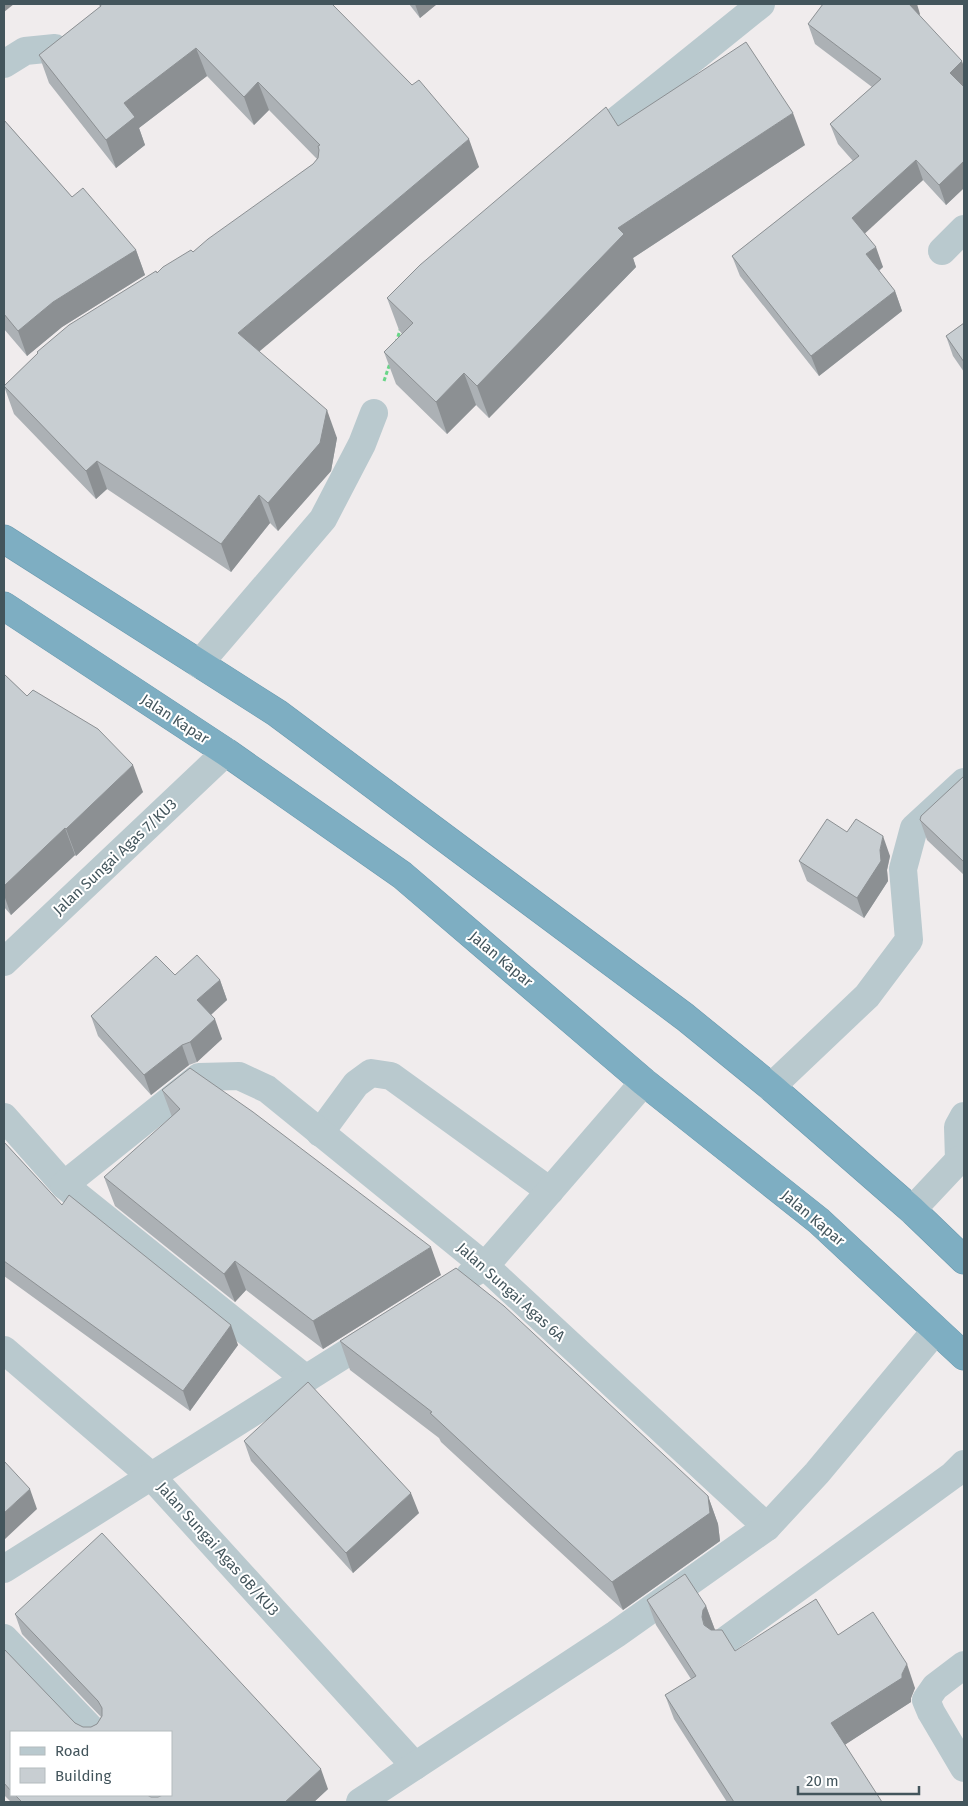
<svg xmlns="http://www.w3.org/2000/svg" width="968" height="1806" font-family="'Fira Sans',sans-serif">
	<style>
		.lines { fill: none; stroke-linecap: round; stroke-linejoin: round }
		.highway-casing { stroke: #6999ae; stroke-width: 29 }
		.path { stroke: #69d588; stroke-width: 3; stroke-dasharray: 4 2.5; stroke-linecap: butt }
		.minor { stroke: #b9c9ce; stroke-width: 28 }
		.highway { stroke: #7eaec2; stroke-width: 28 }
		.wall { fill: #acb1b5; fill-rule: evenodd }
		.shaded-wall { fill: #8c9093 }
		.building { fill: #c8ced2; stroke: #8c9093 }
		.labels { text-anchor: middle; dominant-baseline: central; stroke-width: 4; stroke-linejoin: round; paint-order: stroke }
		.street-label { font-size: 15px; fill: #43555c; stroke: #fff }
	</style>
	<rect width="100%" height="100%" fill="#f0eced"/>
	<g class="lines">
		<g class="highway-casing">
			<g id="highway">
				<polyline points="4,539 277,713 685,1017 771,1087 912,1210 964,1260"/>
				<polyline points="4,606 226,752 402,875 644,1082 819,1221 964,1356"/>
			</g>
		</g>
		<g class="path">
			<polyline points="396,343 401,327"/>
			<polyline points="384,381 390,363"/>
		</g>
		<g class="minor">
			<polyline points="4,64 25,51 55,48"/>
			<polyline points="586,145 761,4"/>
			<polyline points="942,251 964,229"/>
			<polyline points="199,664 323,519 362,444 374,413"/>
			<polyline points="4,962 226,752"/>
			<polyline points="771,1087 867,996 909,940 903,869 914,828 964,782"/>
			<polyline points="4,1117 64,1185 306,1379"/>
			<polyline points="320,1133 356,1084 371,1073 391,1076 550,1191"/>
			<polyline points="959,1160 958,1127 964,1116"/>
			<polyline points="64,1185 199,1077 239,1076 267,1089 485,1266 767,1527"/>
			<polyline points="912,1210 959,1160 964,1158"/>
			<polyline points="470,1275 485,1266 644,1082"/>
			<polyline points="4,1350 151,1476 415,1766"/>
			<polyline points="4,1569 377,1334"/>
			<polyline points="4,1638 94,1732"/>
			<polyline points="726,1640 953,1475 964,1464"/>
			<polyline points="964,1665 935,1687 926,1700 931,1712 964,1768"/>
			<polyline points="155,1795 162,1802"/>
			<polyline points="360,1802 616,1634 767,1527 817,1473 936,1330"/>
		</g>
		<use href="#highway" class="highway"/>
	</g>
	<g class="wall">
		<polygon points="99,4 332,4 479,167 259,351 337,438 331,471 278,531 270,523 231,572 107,489 96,499 14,414 4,386 38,353 37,352 157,273 193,252 313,164 317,159 269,110 254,125 207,76 139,128 145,145 116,168 49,83 39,55 100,7"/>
		<polygon points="409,4 437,4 420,18"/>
		<polygon points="920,14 919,15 964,87 964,188 946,205 923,180 864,233 883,267 879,271 895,291 902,311 819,376 740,276 732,256 853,161 838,144 830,124 872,87 815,44 808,24"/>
		<polygon points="4,120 72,197 136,250 145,275 62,327 27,356 4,329"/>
		<polygon points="618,126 805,145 633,258 636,267 489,418 476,405 447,434 396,384 384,352 402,334 399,330 387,298"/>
		<polygon points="964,323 964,372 953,356 946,336"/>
		<polygon points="4,674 27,696 143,792 76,856 75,855 11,915 4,907"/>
		<polygon points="964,776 964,875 927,840 920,820"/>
		<polygon points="847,832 890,856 887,870 888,881 864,918 807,881 799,861"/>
		<polygon points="175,975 220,980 227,1000 211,1015 222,1039 197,1062 189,1065 151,1095 98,1036 91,1016"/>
		<polygon points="162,1090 441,1275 323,1349 246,1290 235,1302 115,1206 104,1177 172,1117"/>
		<polygon points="4,1142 62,1205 238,1345 190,1411 4,1276"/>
		<polygon points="340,1341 708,1496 718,1524 720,1541 623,1610 441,1442 439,1438 350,1370"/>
		<polygon points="244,1441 419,1513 353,1573 251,1461"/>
		<polygon points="647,1600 706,1606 715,1630 735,1651 838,1635 915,1688 911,1698 911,1702 844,1745 882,1802 727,1802 674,1719 665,1695 691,1679 656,1625"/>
		<path d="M15 1614 328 1789 314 1802H11L4 1795V1649L75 1723 83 1727H91L97 1724 101 1717 22 1634ZM11 1732H171V1795L158 1797H151L147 1795H11Z"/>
	</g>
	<g class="shaded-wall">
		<polygon points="4,4 14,4 4,12"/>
		<polygon points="415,4 437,4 420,18"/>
		<polygon points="908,4 917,4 920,14 914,22"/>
		<polygon points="196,48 207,76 139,128 145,145 116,168 106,140 124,103"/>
		<polygon points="962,61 964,67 964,86 957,93 950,73"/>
		<polygon points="258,82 269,110 254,125 244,97"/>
		<polygon points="793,113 805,145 633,258 636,267 489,418 477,386 618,228"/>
		<polygon points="469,139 479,167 248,361 238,333"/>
		<polygon points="916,160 923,180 860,238 852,218"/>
		<polygon points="964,161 964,188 946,205 939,185"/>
		<polygon points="876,247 883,267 873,275 866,254"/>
		<polygon points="136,250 145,275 62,327 27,356 18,331 53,302"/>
		<polygon points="895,291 902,311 819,376 811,356"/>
		<polygon points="464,373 476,405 447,434 436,402"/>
		<polygon points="327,410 337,438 331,471 278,531 268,503"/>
		<polygon points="97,461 107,489 96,499 86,471"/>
		<polygon points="259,495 270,523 231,572 221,544"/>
		<polygon points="133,765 143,792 76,856 66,829"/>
		<polygon points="65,828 75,855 11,915 4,895 4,886"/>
		<polygon points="883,836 890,856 887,870 888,881 864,918 857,898 880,850"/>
		<polygon points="220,980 227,1000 205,1020 197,1000"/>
		<polygon points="215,1019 222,1039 197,1062 190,1042"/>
		<polygon points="182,1045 189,1065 151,1095 144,1075"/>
		<polygon points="431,1247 441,1275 323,1349 313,1321"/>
		<polygon points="235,1261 246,1290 235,1302 224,1274"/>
		<polygon points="231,1325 238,1345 190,1411 183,1391"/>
		<polygon points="30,1489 37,1509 4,1540 4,1513"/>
		<polygon points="411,1493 419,1513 353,1573 346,1553"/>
		<polygon points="708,1496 718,1524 720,1541 623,1610 612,1582"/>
		<polygon points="706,1606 715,1630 710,1641 702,1617 703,1610"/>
		<polygon points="907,1664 915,1688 911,1698 911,1702 840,1748 831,1723"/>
		<polygon points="321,1769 328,1789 314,1802 285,1802"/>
	</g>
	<g class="building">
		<polygon points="100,4 332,4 412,85 419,80 469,139 238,333 327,410 320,443 268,503 259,495 221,544 97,461 86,471 4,386 38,353 37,352 69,325 156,271 157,273 163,267 191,250 193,252 208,239 313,164 318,158 319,150 318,146 320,145 258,82 244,97 196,48 124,103 135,117 106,140 39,55 101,6"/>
		<polygon points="823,4 909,4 962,61 950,73 964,87 964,161 939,185 916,160 852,218 876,247 866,254 895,291 811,356 732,256 859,156 830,124 881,79 808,24"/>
		<polygon points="746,42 793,113 618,228 624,234 477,386 464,373 436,402 384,352 413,323 387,298 420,265 606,107 618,126"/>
		<polygon points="4,120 72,197 83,188 136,250 53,302 18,331 4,314"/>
		<polygon points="964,323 964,362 946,336"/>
		<polygon points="4,674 27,696 33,690 98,729 133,765 66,829 65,828 4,886"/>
		<polygon points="964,776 964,862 920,820 921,816"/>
		<polygon points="827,819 847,832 856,819 883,836 880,850 881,861 857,898 799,861"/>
		<polygon points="197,955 220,980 197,1000 215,1019 190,1042 182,1045 144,1075 91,1016 156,956 175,975"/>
		<polygon points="190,1068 253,1112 431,1247 313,1321 235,1261 224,1274 104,1177 180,1109 162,1090"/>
		<polygon points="4,1142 62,1205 69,1195 231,1325 183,1391 4,1261"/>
		<polygon points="456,1268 504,1306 708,1496 710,1513 612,1582 430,1413 432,1412 340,1341"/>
		<polygon points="308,1382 411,1493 346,1553 244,1441"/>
		<polygon points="4,1461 30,1489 4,1513"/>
		<polygon points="102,1533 321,1769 285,1802 22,1802 15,1795 147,1795 151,1797 158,1797 163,1795 171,1795 171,1732 11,1732 11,1791 4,1783 4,1649 75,1723 83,1727 91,1727 97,1724 102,1716 102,1708 98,1701 15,1614"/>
		<polygon points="685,1574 706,1606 703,1610 702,1617 704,1625 711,1630 722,1630 735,1651 816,1599 838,1635 873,1612 907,1664 902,1674 902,1678 831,1723 882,1802 734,1802 665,1695 696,1676 647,1600"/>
	</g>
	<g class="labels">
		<g class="street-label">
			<text transform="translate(175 719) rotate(33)">Jalan Kapar</text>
			<text transform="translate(115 857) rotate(-43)">Jalan Sungai Agas 7/KU3</text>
			<text transform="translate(501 959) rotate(40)">Jalan Kapar</text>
			<text transform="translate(813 1218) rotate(40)">Jalan Kapar</text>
			<text transform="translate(511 1292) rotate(42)">Jalan Sungai Agas 6A</text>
			<text transform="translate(218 1549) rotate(48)">Jalan Sungai Agas 6B/KU3</text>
		</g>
	</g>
	<rect width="968" height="1806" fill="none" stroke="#43555c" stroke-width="10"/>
	<rect x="10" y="1731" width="162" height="65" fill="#ffffff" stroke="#b4bbbe"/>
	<rect x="20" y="1747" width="25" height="8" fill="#b9c9ce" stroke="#b4bbbe"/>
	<text x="55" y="1756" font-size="15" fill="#43555c">Road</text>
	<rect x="20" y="1768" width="25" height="15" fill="#c8ced2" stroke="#b4bbbe"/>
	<text x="55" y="1781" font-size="15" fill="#43555c">Building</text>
	<path d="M798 1786v8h121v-8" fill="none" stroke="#43555c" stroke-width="2.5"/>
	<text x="806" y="1786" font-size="15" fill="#43555c" stroke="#ffffff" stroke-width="4" paint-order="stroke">20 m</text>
</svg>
